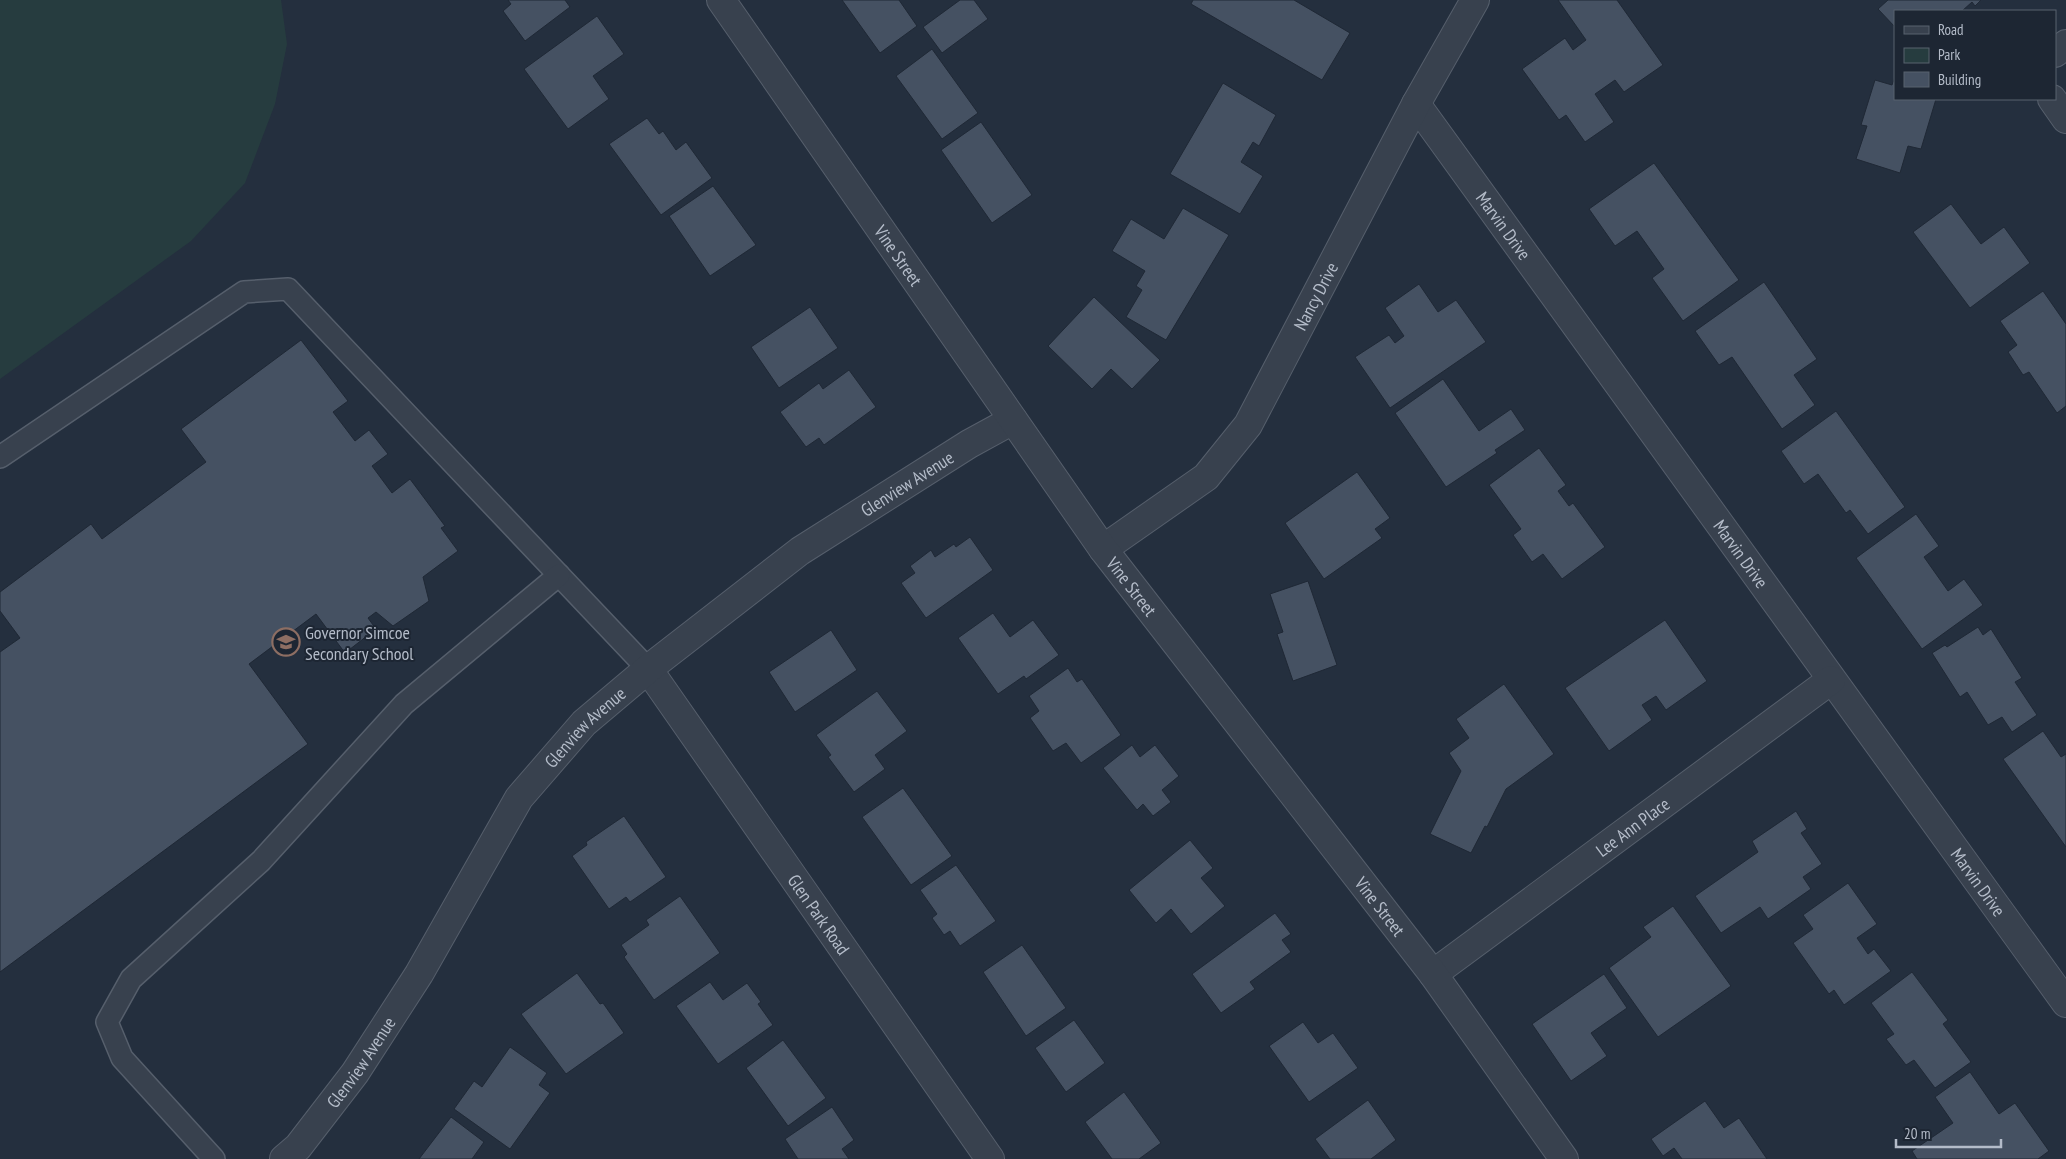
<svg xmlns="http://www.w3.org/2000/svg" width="2066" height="1159" font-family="'PT Sans Narrow',sans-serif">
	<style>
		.green { fill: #263c3f }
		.building { fill: #455162; stroke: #1f2835 }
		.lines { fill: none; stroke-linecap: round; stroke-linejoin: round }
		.service-casing { stroke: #565f6c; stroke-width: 24 }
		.minor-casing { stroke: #565f6c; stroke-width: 30 }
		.tertiary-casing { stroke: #565f6c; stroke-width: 30 }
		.service { stroke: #38414e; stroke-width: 21 }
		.minor { stroke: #38414e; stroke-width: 28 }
		.tertiary { stroke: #38414e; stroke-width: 28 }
		.labels { text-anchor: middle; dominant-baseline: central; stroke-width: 4; stroke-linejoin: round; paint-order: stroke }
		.street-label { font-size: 18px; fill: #b4bcc9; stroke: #1d2633 }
		.poi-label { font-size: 18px; fill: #b4bcc9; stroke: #1d2633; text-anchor: start }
	</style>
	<rect width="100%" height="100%" fill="#242f3e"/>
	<polygon class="green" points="0,0 281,0 287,44 275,104 245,183 191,241 0,379"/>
	<g class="building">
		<polygon points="508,0 565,0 570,7 525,41 503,11 511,4"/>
		<polygon points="842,0 899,0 917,26 880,53"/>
		<polygon points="960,0 974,0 988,19 942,53 923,27"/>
		<polygon points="1193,0 1294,0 1350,33 1322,80 1191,4"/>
		<polygon points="1558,0 1617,0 1663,65 1624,92 1615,80 1595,94 1614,122 1585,142 1566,115 1559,120 1522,69 1565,38 1573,50 1586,40"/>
		<polygon points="1888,0 1981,0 1975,6 1972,2 1962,11 1895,11 1895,27 1878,9"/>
		<polygon points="597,16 624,54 593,76 609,99 568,129 524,69"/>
		<polygon points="932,49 978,113 942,139 896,76"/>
		<polygon points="1895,77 1895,99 1936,99 1921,149 1908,146 1900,173 1856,159 1867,126 1861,125 1875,80 1892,85"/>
		<polygon points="1223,83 1276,115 1259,146 1253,142 1241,162 1263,176 1240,214 1170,174"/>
		<polygon points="647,118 659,134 663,131 676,150 686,142 712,178 661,215 609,144"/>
		<polygon points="981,122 1032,195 992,223 941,150"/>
		<polygon points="1654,163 1739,280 1683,321 1652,278 1664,269 1637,231 1615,246 1589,209"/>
		<polygon points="713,186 756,245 710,276 669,216"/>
		<polygon points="1951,204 1981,244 2004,227 2030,263 1970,308 1913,232"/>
		<polygon points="1183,208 1229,235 1166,340 1126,317 1142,290 1136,286 1145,271 1112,251 1131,219 1164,239"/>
		<polygon points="1764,282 1817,359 1794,375 1815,405 1782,429 1732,357 1719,365 1695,331"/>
		<polygon points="1419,284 1438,312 1456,300 1486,342 1390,408 1355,357 1389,335 1395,343 1404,336 1385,308"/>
		<polygon points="2043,291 2066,324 2066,406 2057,413 2029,372 2023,375 2008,352 2017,345 2000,321"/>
		<polygon points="1094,297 1160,360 1132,389 1111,369 1092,389 1048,346"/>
		<polygon points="810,307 838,348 779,388 751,347"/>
		<polygon points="301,340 348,401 333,412 355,441 369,430 388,454 372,466 392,493 410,479 445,526 441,528 458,551 423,577 429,601 393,626 376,612 368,618 376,629 345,653 316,614 249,664 308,744 0,972 0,652 20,638 0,611 0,592 91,524 102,539 206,462 181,429"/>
		<polygon points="849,370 876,407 824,445 819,438 806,447 780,412 819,383 823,389"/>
		<polygon points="1443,379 1479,431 1511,409 1525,430 1495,450 1497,453 1446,487 1395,413"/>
		<polygon points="1836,411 1905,507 1868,534 1850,510 1846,513 1818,474 1804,484 1781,451"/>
		<polygon points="1539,448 1566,485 1558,491 1569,506 1573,503 1605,547 1562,579 1543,554 1532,562 1513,535 1521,529 1489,485"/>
		<polygon points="1357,472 1390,518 1375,529 1382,538 1324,579 1285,523"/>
		<polygon points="1916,514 1939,546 1924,557 1948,591 1964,579 1983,605 1922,649 1856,558"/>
		<polygon points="970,537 993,570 926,618 901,583 915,573 910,566 931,550 935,557 954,544 956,547"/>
		<polygon points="1308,581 1337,665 1293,681 1277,634 1283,632 1270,594"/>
		<polygon points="993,613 1010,637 1033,620 1059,655 1026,679 1024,676 998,694 958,638"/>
		<polygon points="1665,620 1707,681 1666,710 1656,696 1642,705 1652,720 1609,751 1565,688"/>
		<polygon points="1978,627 1983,635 1991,629 2022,678 2015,682 2037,715 2012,732 2002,717 1988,725 1967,692 1960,697 1932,653 1945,645 1947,647"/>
		<polygon points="831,630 857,670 795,712 769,672"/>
		<polygon points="1068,668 1077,682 1082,679 1121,735 1081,763 1066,743 1053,751 1030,718 1039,711 1029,696"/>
		<polygon points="1504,684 1554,754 1506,789 1487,827 1485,826 1471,853 1430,834 1461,771 1449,753 1469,738 1456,719"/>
		<polygon points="877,691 907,731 875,755 885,769 854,792 828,757 831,755 816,735"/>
		<polygon points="2043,731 2061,757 2066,754 2066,847 2003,759"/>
		<polygon points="1132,745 1140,757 1155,745 1179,776 1162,790 1171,802 1153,816 1143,804 1137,810 1103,768"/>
		<polygon points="903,788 952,856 911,885 862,817"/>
		<polygon points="1796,811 1807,829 1801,833 1822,864 1803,877 1811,889 1768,919 1760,907 1721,933 1695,896 1758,852 1752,841"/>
		<polygon points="624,816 666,877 630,902 626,897 609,909 572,856 587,845 586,842"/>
		<polygon points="1190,840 1213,868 1201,878 1225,906 1191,934 1171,909 1156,923 1129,890"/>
		<polygon points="956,865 996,921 960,946 950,931 944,935 932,918 937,914 920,890"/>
		<polygon points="1848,883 1877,924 1857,938 1868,954 1874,949 1891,971 1844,1005 1834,990 1829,994 1793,943 1813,929 1803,915"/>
		<polygon points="680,896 720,953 654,1000 624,957 627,954 621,945 649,925 646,920"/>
		<polygon points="1673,906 1731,986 1658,1037 1609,968 1651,937 1643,927"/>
		<polygon points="1275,913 1291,934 1282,940 1291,952 1250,982 1255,989 1221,1013 1192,974"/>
		<polygon points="1022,945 1066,1008 1026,1036 983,972"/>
		<polygon points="1912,972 1948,1020 1943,1024 1971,1062 1935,1088 1914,1060 1906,1065 1886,1039 1894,1034 1871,1003"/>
		<polygon points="577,973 600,1004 603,1003 624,1033 566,1074 521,1014"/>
		<polygon points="1604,974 1627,1008 1591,1033 1607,1056 1571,1081 1532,1024"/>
		<polygon points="710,982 723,1000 747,983 761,1002 758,1004 773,1025 718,1064 676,1006"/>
		<polygon points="1074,1020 1105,1063 1066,1092 1035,1048"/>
		<polygon points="1303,1022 1318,1043 1333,1033 1358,1068 1309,1102 1269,1046"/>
		<polygon points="783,1040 826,1098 788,1126 746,1068"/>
		<polygon points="510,1047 547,1073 539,1085 550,1093 510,1149 454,1109 474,1081 482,1087"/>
		<polygon points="1970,1072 1999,1114 2015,1103 2049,1151 2038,1159 1917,1159 1912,1151 1953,1123 1935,1097"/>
		<polygon points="1124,1092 1161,1143 1139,1159 1112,1159 1085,1122"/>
		<polygon points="1368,1100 1396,1140 1371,1159 1330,1159 1315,1139"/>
		<polygon points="1705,1101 1724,1128 1739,1118 1767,1159 1682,1159 1674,1148 1663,1156 1651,1139"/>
		<polygon points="832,1107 854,1140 842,1149 849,1159 798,1159 785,1139"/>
		<polygon points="451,1117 484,1142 472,1159 419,1159"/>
	</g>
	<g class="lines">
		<g class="service-casing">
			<g id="service">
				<polyline points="0,457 244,292 288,289 648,669"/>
				<polyline points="214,1159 122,1058 107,1022 131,979 261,861 404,704 559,575"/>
			</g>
		</g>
		<g class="minor-casing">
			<g id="minor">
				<polyline points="2055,53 2066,44"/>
				<polyline points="2052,99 2066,119"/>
				<path id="s1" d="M1416 104 2066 1003"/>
				<path id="s2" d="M1103 549 1206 477 1248 425 1416 104 1475 0"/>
				<path id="s3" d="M648 669 990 1159"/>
				<path id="s4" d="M1433 974 1831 680"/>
				<path id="s5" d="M284 1159 298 1147 355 1073 419 974 519 798 584 723 648 669 800 551 969 444 1013 420"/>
			</g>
		</g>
		<g class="tertiary-casing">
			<g id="tertiary">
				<path id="s6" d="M721 0 1103 549 1433 974 1564 1159"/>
			</g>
		</g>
		<use href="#service" class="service"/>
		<use href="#minor" class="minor"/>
		<use href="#tertiary" class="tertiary"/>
	</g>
	<defs>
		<g id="school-ring" transform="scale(1.4375)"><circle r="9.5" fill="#1d2633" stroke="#8d6e63" stroke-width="1.5"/><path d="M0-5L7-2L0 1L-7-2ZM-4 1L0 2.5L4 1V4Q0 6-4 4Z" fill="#8d6e63"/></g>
	</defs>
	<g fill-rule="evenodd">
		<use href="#school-ring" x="286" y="642"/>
	</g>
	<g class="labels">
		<g class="street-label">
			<text stroke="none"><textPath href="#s1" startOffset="150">Marvin Drive</textPath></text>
			<text stroke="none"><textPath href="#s6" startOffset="311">Vine Street</textPath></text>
			<text stroke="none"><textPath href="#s2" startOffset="338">Nancy Drive</textPath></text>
			<text stroke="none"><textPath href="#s5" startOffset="934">Glenview Avenue</textPath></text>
			<text stroke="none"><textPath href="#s1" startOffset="555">Marvin Drive</textPath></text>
			<text stroke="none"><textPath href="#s6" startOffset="716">Vine Street</textPath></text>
			<text stroke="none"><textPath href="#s5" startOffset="529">Glenview Avenue</textPath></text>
			<text stroke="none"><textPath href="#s4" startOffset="248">Lee Ann Place</textPath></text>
			<text stroke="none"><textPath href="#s1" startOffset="960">Marvin Drive</textPath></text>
			<text stroke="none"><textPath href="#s6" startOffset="1121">Vine Street</textPath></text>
			<text stroke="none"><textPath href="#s3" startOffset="299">Glen Park Road</textPath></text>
			<text stroke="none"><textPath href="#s5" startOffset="124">Glenview Avenue</textPath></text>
		</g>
		<g class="poi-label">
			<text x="305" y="632">Governor Simcoe<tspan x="305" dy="21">Secondary School</tspan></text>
		</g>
	</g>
	<rect x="1894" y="10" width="162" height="90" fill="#1d2633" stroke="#59626f"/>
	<rect x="1904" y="26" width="25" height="8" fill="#38414e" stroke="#59626f"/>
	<text x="1938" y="35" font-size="15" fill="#b4bcc9">Road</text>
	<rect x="1904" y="48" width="25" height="15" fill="#263c3f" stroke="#59626f"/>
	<text x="1938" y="60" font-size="15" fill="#b4bcc9">Park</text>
	<rect x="1904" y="72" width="25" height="15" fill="#455162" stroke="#59626f"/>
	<text x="1938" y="85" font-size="15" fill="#b4bcc9">Building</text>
	<path d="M1896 1139v8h105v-8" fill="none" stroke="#b4bcc9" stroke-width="2.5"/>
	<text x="1904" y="1139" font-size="15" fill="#b4bcc9" stroke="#1d2633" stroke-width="4" paint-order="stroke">20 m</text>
</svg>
